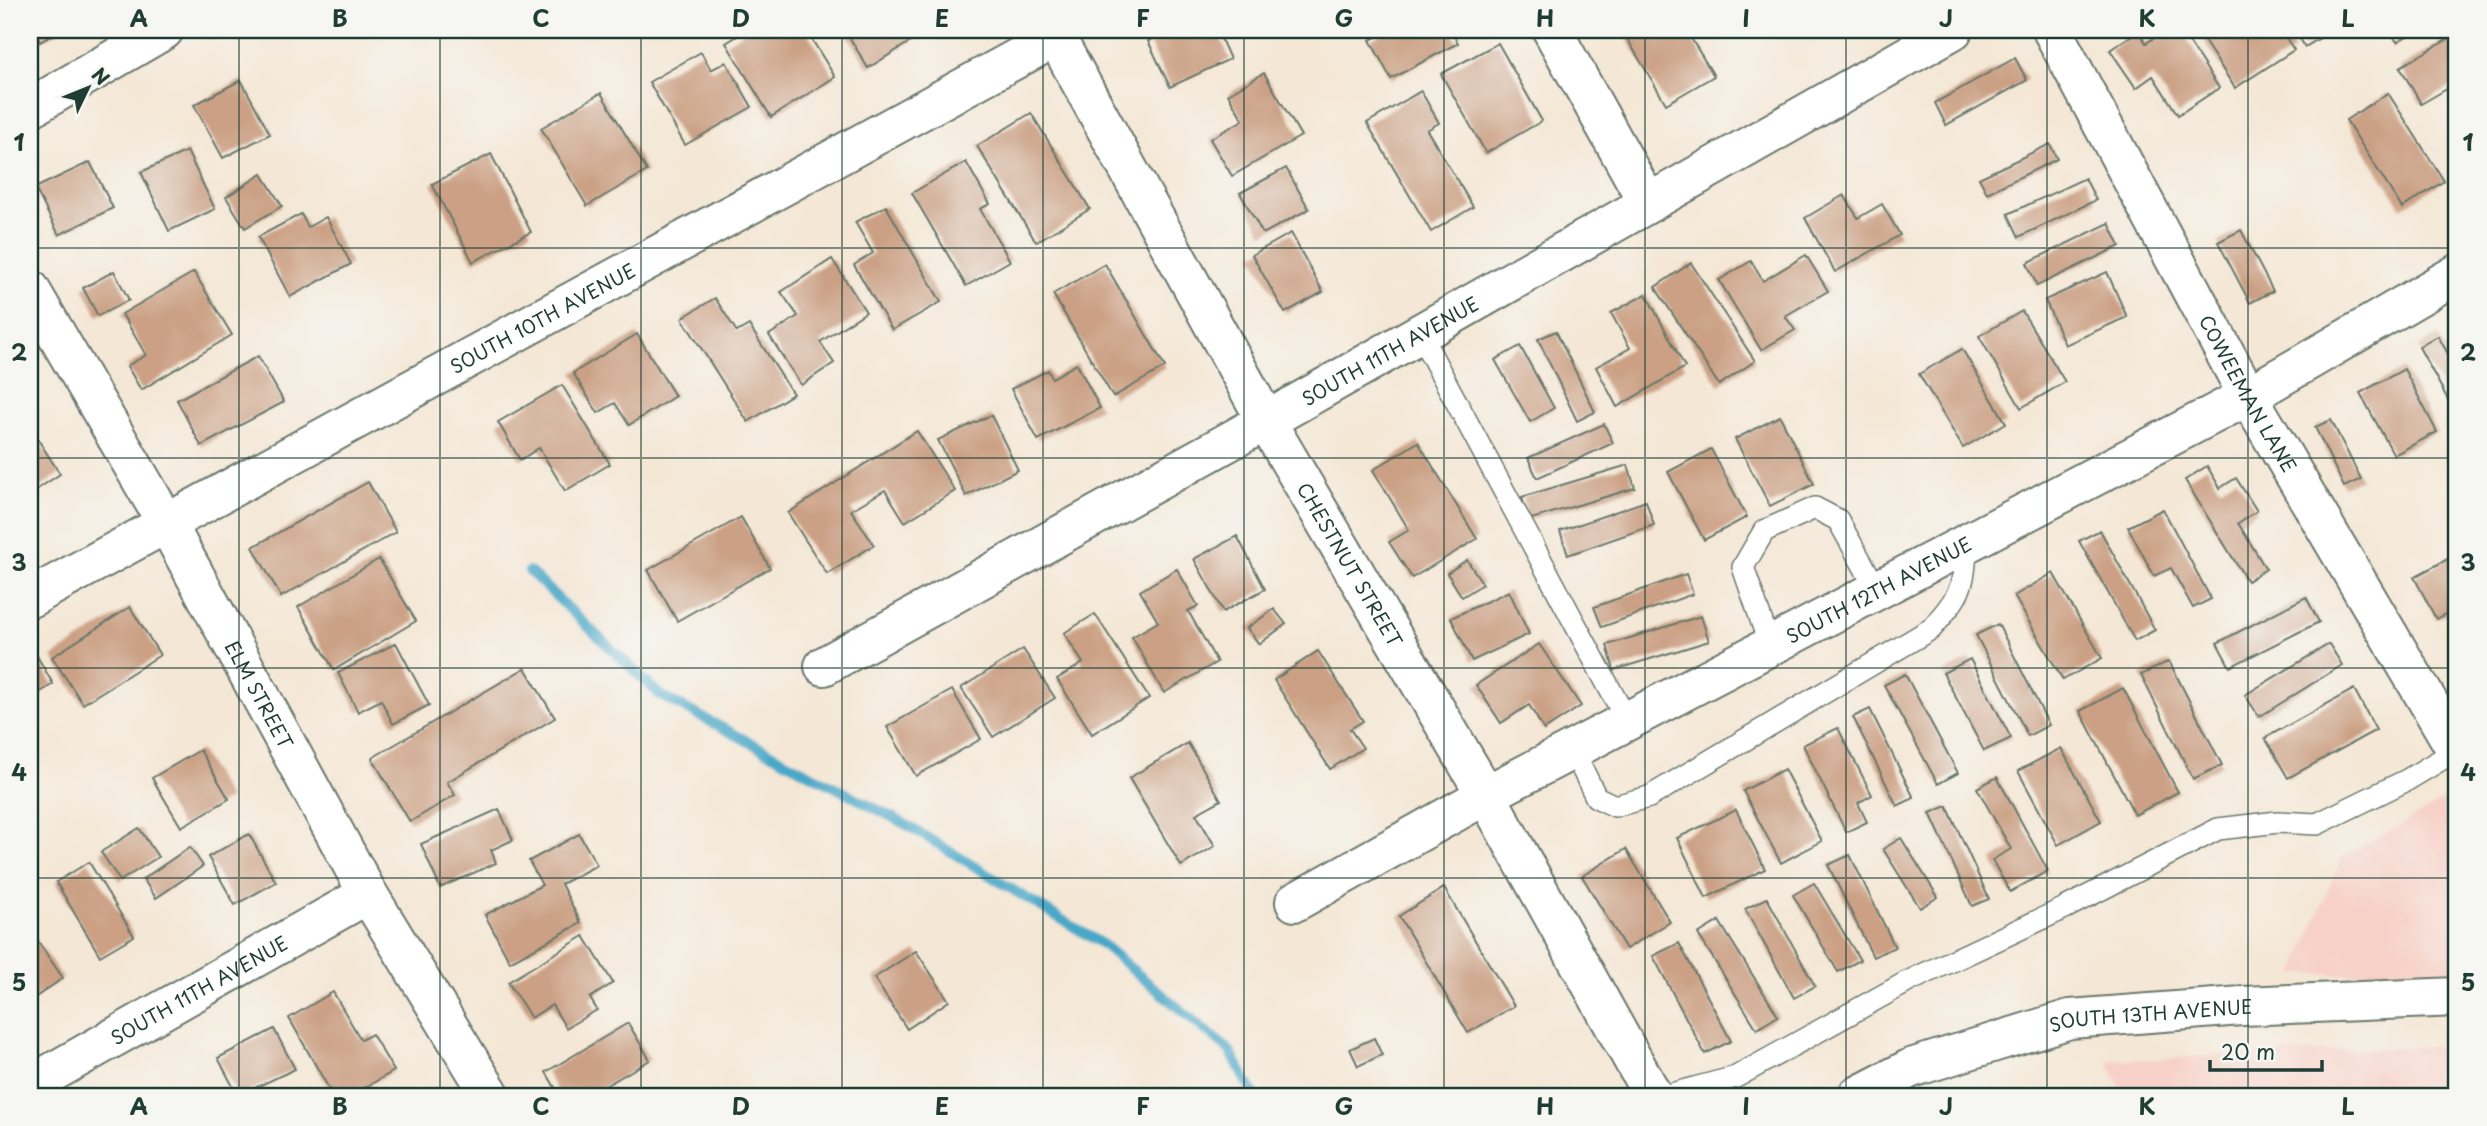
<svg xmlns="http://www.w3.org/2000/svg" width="2487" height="1126" font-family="'Playpen Sans',sans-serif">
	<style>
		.built { fill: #f7d1c7 }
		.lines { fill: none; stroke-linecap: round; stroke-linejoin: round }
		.stream { stroke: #4aa7c8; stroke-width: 10 }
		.building { fill: #cba084 }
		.lane-casing { stroke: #6a786c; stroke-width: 24 }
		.street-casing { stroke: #6a786c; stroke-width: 42 }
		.secondary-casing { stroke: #6a786c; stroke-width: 42 }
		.lane { stroke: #fff; stroke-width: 21 }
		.street { stroke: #fff; stroke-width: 38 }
		.secondary { stroke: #fff; stroke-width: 38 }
		.grid { fill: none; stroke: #1f3d34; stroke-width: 2; stroke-opacity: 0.55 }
		.labels { text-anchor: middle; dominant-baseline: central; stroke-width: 6; stroke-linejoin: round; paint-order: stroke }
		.street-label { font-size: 19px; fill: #1f3d34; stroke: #f6f6f2 }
		.neatline { fill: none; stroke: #1f3d34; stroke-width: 2.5 }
		.grid-label { font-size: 23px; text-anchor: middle; font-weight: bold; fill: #1f3d34 }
	</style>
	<rect width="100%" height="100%" fill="#f6f6f2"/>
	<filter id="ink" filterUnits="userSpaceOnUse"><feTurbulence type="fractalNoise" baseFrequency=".0143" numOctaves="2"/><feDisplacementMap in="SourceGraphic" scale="14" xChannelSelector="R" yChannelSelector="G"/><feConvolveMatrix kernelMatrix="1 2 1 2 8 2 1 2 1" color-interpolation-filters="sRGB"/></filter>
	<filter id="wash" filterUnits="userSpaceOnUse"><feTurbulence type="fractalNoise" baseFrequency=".00686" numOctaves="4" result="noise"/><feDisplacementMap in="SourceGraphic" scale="28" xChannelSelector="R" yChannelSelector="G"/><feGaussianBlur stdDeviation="1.57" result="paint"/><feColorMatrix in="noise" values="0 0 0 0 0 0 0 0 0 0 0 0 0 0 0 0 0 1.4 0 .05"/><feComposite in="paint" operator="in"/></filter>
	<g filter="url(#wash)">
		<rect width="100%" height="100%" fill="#f4e7d5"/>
		<g class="built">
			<polygon points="2457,793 2457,976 2294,974 2341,858"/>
			<polygon points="2457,1045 2457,1096 2125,1096 2107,1061"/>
		</g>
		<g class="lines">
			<polyline class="stream" points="529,571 660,695 905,824 1102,944 1230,1051 1255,1096"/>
		</g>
		<g id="blocks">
			<g class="building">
				<polygon points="33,30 62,30 40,42"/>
				<polygon points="747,30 806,30 835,77 771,117 726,43"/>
				<polygon points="845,30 929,30 868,68"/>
				<polygon points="1172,30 1217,30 1230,59 1170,87 1148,41"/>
				<polygon points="1389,30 1451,30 1458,43 1391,79 1370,40"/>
				<polygon points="1639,30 1686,30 1714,76 1666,104 1626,37"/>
				<polygon points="2166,30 2181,30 2219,88 2178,115 2153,76 2136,88 2110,50 2138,31 2146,43"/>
				<polygon points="2197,30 2281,30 2294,50 2235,88"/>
				<polygon points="2295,30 2333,30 2305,47"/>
				<polygon points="2389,30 2417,30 2397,42"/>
				<polygon points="2457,34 2457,83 2421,104 2400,67"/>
				<polygon points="1498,43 1542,121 1486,153 1441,74"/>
				<polygon points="701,52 711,70 726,62 752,107 685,145 649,82"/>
				<polygon points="2015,58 2027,80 1946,125 1935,103"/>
				<polygon points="1264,73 1301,136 1232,176 1210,139 1243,120 1228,94"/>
				<polygon points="241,80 270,134 223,158 194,105"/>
				<polygon points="1421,91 1439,123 1427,130 1473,207 1431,232 1367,123"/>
				<polygon points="601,93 647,171 587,206 541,128"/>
				<polygon points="2388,93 2444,181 2402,208 2346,120"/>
				<polygon points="1031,113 1090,209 1036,242 977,146"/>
				<polygon points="2050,144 2057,159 1987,193 1979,178"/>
				<polygon points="187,151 215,209 169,231 141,172"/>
				<polygon points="491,154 531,232 473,262 432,184"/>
				<polygon points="90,162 113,208 59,235 35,188"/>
				<polygon points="966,162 990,204 980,209 1010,261 966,286 912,193"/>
				<polygon points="1286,168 1309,209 1263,234 1240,193"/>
				<polygon points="262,174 282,206 245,228 226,197"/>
				<polygon points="2085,178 2096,200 2019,237 2008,214"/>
				<polygon points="1844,195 1858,218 1882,204 1900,235 1835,272 1805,218"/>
				<polygon points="886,206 941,302 892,330 854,265 873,253 855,222"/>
				<polygon points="301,214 308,227 326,217 351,264 290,297 258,237"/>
				<polygon points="2109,223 2120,246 2037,286 2027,263"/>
				<polygon points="2241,230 2273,291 2250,303 2218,242"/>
				<polygon points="1291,233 1323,292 1285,313 1252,255"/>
				<polygon points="1806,255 1828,291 1785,316 1795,330 1761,350 1719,280 1751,261 1763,281"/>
				<polygon points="832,259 866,312 820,342 834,363 801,385 769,335 798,316 781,292"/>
				<polygon points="1691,263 1755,361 1719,385 1655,287"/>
				<polygon points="1105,264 1165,367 1113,397 1053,294"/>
				<polygon points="114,271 129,300 98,316 83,288"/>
				<polygon points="194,272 232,335 141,390 127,366 146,355 122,314"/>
				<polygon points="2107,272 2127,317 2065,345 2045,300"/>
				<polygon points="1646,294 1685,367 1617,407 1596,367 1630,348 1611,313"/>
				<polygon points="715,298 737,332 749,325 793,394 748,422 682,318"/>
				<polygon points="2022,311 2065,382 2021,408 1979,336"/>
				<polygon points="1556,331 1595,412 1577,421 1538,339"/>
				<polygon points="637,334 675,396 629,425 615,403 598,413 573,373"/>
				<polygon points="2438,336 2457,370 2457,416 2419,347"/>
				<polygon points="1520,346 1554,408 1530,422 1495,360"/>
				<polygon points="1962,349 2006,423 1963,448 1919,374"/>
				<polygon points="258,356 284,402 201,446 177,400"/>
				<polygon points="1077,364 1100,408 1038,440 1011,389 1048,370 1052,378"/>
				<polygon points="2404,369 2437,432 2394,455 2360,393"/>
				<polygon points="562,385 610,464 565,491 539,448 520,460 498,422"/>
				<polygon points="991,415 1018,470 966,496 938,440"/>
				<polygon points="1780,416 1814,484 1770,506 1735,439"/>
				<polygon points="2331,420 2361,479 2344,487 2315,427"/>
				<polygon points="1604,424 1613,443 1537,478 1528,458"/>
				<polygon points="30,427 60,474 30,494"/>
				<polygon points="917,431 955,491 905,522 885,490 851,510 874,545 827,574 788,513"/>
				<polygon points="1418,442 1477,539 1412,578 1389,542 1409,530 1373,470"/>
				<polygon points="1711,449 1747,517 1704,540 1668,472"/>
				<polygon points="1628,465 1635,488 1528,520 1522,497"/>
				<polygon points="2207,466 2220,488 2236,478 2257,511 2238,523 2266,569 2247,581 2185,480"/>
				<polygon points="368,482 396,532 281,597 253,547"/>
				<polygon points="1646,501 1654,525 1568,555 1560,531"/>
				<polygon points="2163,509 2211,599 2193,608 2171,568 2154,576 2128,527"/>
				<polygon points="741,517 770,568 677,621 648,570"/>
				<polygon points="2100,530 2155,630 2135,641 2079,541"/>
				<polygon points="1237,536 1265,589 1223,612 1194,559"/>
				<polygon points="2457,554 2457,608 2436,619 2414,577"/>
				<polygon points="379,559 416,621 334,670 298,607"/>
				<polygon points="1467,560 1483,584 1462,597 1447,573"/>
				<polygon points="1177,569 1198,606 1188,611 1217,662 1164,693 1132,637 1158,622 1140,591"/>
				<polygon points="2053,573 2102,658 2063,680 2014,596"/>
				<polygon points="1686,574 1693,594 1602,627 1594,607"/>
				<polygon points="1509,591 1529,634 1472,661 1451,618"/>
				<polygon points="2306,597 2319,622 2230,667 2217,643"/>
				<polygon points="130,607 160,655 83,704 52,657"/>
				<polygon points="1274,609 1286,624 1259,644 1247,628"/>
				<polygon points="1095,614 1149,698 1092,734 1057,679 1083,663 1064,633"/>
				<polygon points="1701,616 1709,641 1614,670 1607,645"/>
				<polygon points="1998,624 2049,725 2028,736 1976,635"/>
				<polygon points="396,643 429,705 393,724 381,700 358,712 338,673"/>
				<polygon points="1539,644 1581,706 1544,730 1529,705 1501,723 1476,685"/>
				<polygon points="2329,644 2342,665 2259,717 2245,695"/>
				<polygon points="1023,649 1055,698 993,737 961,688"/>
				<polygon points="1318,651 1363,721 1350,729 1363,748 1330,769 1274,680"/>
				<polygon points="37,656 53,684 30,699 30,661"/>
				<polygon points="1970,659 2011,738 1984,751 1943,673"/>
				<polygon points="2169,661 2222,765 2193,779 2141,675"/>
				<polygon points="525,668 555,718 447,782 455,795 410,822 372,758"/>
				<polygon points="1905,674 1958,773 1938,784 1884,685"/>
				<polygon points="2123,688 2178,792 2135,815 2080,711"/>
				<polygon points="2354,689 2376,730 2288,778 2265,738"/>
				<polygon points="952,690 981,739 916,776 887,727"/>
				<polygon points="1870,709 1914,798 1897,806 1853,717"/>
				<polygon points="1838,728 1872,795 1858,803 1867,822 1846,832 1803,745"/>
				<polygon points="1188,743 1221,800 1196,814 1215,846 1181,866 1129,778"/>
				<polygon points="2061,748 2101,821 2058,845 2018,771"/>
				<polygon points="200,750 229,799 181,827 152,778"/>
				<polygon points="1784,769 1822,841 1781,863 1743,791"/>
				<polygon points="1997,777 2048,871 2010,892 1992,860 2011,849 1977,788"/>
				<polygon points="1947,806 1989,899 1972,906 1930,813"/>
				<polygon points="499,809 513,840 491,850 496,863 440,888 421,844"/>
				<polygon points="1736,810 1765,869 1706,898 1677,838"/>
				<polygon points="139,828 158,857 120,881 101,852"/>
				<polygon points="249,834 276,882 235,905 208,857"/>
				<polygon points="579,834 597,865 561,884 581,923 510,962 485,915 542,885 529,861"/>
				<polygon points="1901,838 1938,897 1920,908 1883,849"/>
				<polygon points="190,847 203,866 156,898 143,879"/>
				<polygon points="1626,849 1670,922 1626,949 1582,876"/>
				<polygon points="1850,855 1895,947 1873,957 1828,865"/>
				<polygon points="89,862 134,936 100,956 56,882"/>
				<polygon points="1814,883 1860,960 1838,972 1793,895"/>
				<polygon points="1444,888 1514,1006 1468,1033 1399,916"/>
				<polygon points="1767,898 1815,986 1794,998 1745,909"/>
				<polygon points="1719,921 1778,1016 1757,1029 1698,934"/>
				<polygon points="30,930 63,978 30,1001"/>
				<polygon points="584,936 613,983 590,998 597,1010 566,1028 552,1005 531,1018 508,982"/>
				<polygon points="1679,943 1731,1041 1705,1054 1653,956"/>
				<polygon points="916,951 949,1001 907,1029 874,978"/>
				<polygon points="333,992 361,1040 372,1034 394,1071 350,1096 333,1096 289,1018"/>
				<polygon points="628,1023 650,1060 588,1096 560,1096 546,1072"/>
				<polygon points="274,1029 295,1069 238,1096 218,1058"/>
				<polygon points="1374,1038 1382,1055 1358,1066 1350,1049"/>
			</g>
		</g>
	</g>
	<g filter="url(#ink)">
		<use href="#blocks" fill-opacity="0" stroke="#6a786c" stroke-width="2"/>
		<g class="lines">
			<g class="lane-casing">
				<g id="lane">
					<polyline points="1420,334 1627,721"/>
					<polyline points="1770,646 1743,567 1764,531 1815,508 1838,520 1877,590"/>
					<path d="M1573 750 1596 797 1615 806 1649 797 1931 629C1960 595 1965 588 1966 544"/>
					<polyline points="1664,1096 1736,1077 1907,982 2065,908 2218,829 2278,822 2317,824 2407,780 2457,750"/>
				</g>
			</g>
			<g class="street-casing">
				<g id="street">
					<path id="s1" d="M1052 30 1266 421 1486 795 1653 1096"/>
					<polyline points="1552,30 1648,203"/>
					<path id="s2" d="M2052 30 2248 396 2457 751"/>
					<polyline points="30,108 164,30"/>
					<path id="s3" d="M30 289 167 524 368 894 491 1096"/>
					<path id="s4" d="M30 598 1056 37"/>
					<path id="s5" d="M824 666 1266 421 1953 30"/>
					<path id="s6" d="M1295 902 1486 795 2248 396 2457 274"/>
					<path id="s7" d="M30 1085 368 894"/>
				</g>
			</g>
			<g class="secondary-casing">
				<g id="secondary">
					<path id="s8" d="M1857 1096 1911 1068 2070 1019 2242 1006 2457 997"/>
				</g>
			</g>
			<use href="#lane" class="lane"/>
			<use href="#street" class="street"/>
			<use href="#secondary" class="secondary"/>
		</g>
	</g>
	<path class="grid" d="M239 30V1096M440 30V1096M641 30V1096M842 30V1096M1043 30V1096M1244 30V1096M1444 30V1096M1645 30V1096M1846 30V1096M2047 30V1096M2248 30V1096M30 248H2457M30 458H2457M30 668H2457M30 878H2457"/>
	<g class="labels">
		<g class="street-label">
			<text stroke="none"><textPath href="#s4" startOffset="584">SOUTH 10TH AVENUE</textPath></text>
			<text stroke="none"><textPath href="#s5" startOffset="648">SOUTH 11TH AVENUE</textPath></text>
			<text stroke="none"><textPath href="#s2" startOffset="413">COWEEMAN LANE</textPath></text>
			<text stroke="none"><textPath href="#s1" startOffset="612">CHESTNUT STREET</textPath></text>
			<text stroke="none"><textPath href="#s6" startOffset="662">SOUTH 12TH AVENUE</textPath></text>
			<text stroke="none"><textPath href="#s3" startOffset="466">ELM STREET</textPath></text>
			<text stroke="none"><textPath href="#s7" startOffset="194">SOUTH 11TH AVENUE</textPath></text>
			<text stroke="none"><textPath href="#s8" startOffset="308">SOUTH 13TH AVENUE</textPath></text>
		</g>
	</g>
	<rect width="2487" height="1126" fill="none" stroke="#f6f6f2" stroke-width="77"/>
	<g transform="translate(88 88) rotate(47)" stroke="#f6f6f2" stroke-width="5" paint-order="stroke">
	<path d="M0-5L12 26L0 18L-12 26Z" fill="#1f3d34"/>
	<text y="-10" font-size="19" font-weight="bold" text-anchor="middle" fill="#1f3d34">N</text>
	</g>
	<path d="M2210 1060v10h112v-10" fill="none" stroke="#1f3d34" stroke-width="3.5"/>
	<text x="2221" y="1060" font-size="21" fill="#1f3d34" stroke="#f6f6f2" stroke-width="5" paint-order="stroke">20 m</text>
	<rect x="38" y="38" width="2410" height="1050" class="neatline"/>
	<g class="grid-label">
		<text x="139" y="27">A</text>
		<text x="340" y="27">B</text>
		<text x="541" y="27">C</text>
		<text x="741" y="27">D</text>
		<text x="942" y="27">E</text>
		<text x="1143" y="27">F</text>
		<text x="1344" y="27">G</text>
		<text x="1545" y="27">H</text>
		<text x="1746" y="27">I</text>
		<text x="1946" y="27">J</text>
		<text x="2147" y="27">K</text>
		<text x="2348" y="27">L</text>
		<text x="19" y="151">1</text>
		<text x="2468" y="151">1</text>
		<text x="19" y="361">2</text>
		<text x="2468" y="361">2</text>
		<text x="19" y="571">3</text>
		<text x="2468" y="571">3</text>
		<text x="19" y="781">4</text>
		<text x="2468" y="781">4</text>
		<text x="19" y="991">5</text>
		<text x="2468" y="991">5</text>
		<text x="139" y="1115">A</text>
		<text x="340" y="1115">B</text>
		<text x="541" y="1115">C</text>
		<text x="741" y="1115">D</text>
		<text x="942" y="1115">E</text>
		<text x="1143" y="1115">F</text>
		<text x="1344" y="1115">G</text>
		<text x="1545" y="1115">H</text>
		<text x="1746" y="1115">I</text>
		<text x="1946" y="1115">J</text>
		<text x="2147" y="1115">K</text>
		<text x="2348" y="1115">L</text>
	</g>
</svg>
